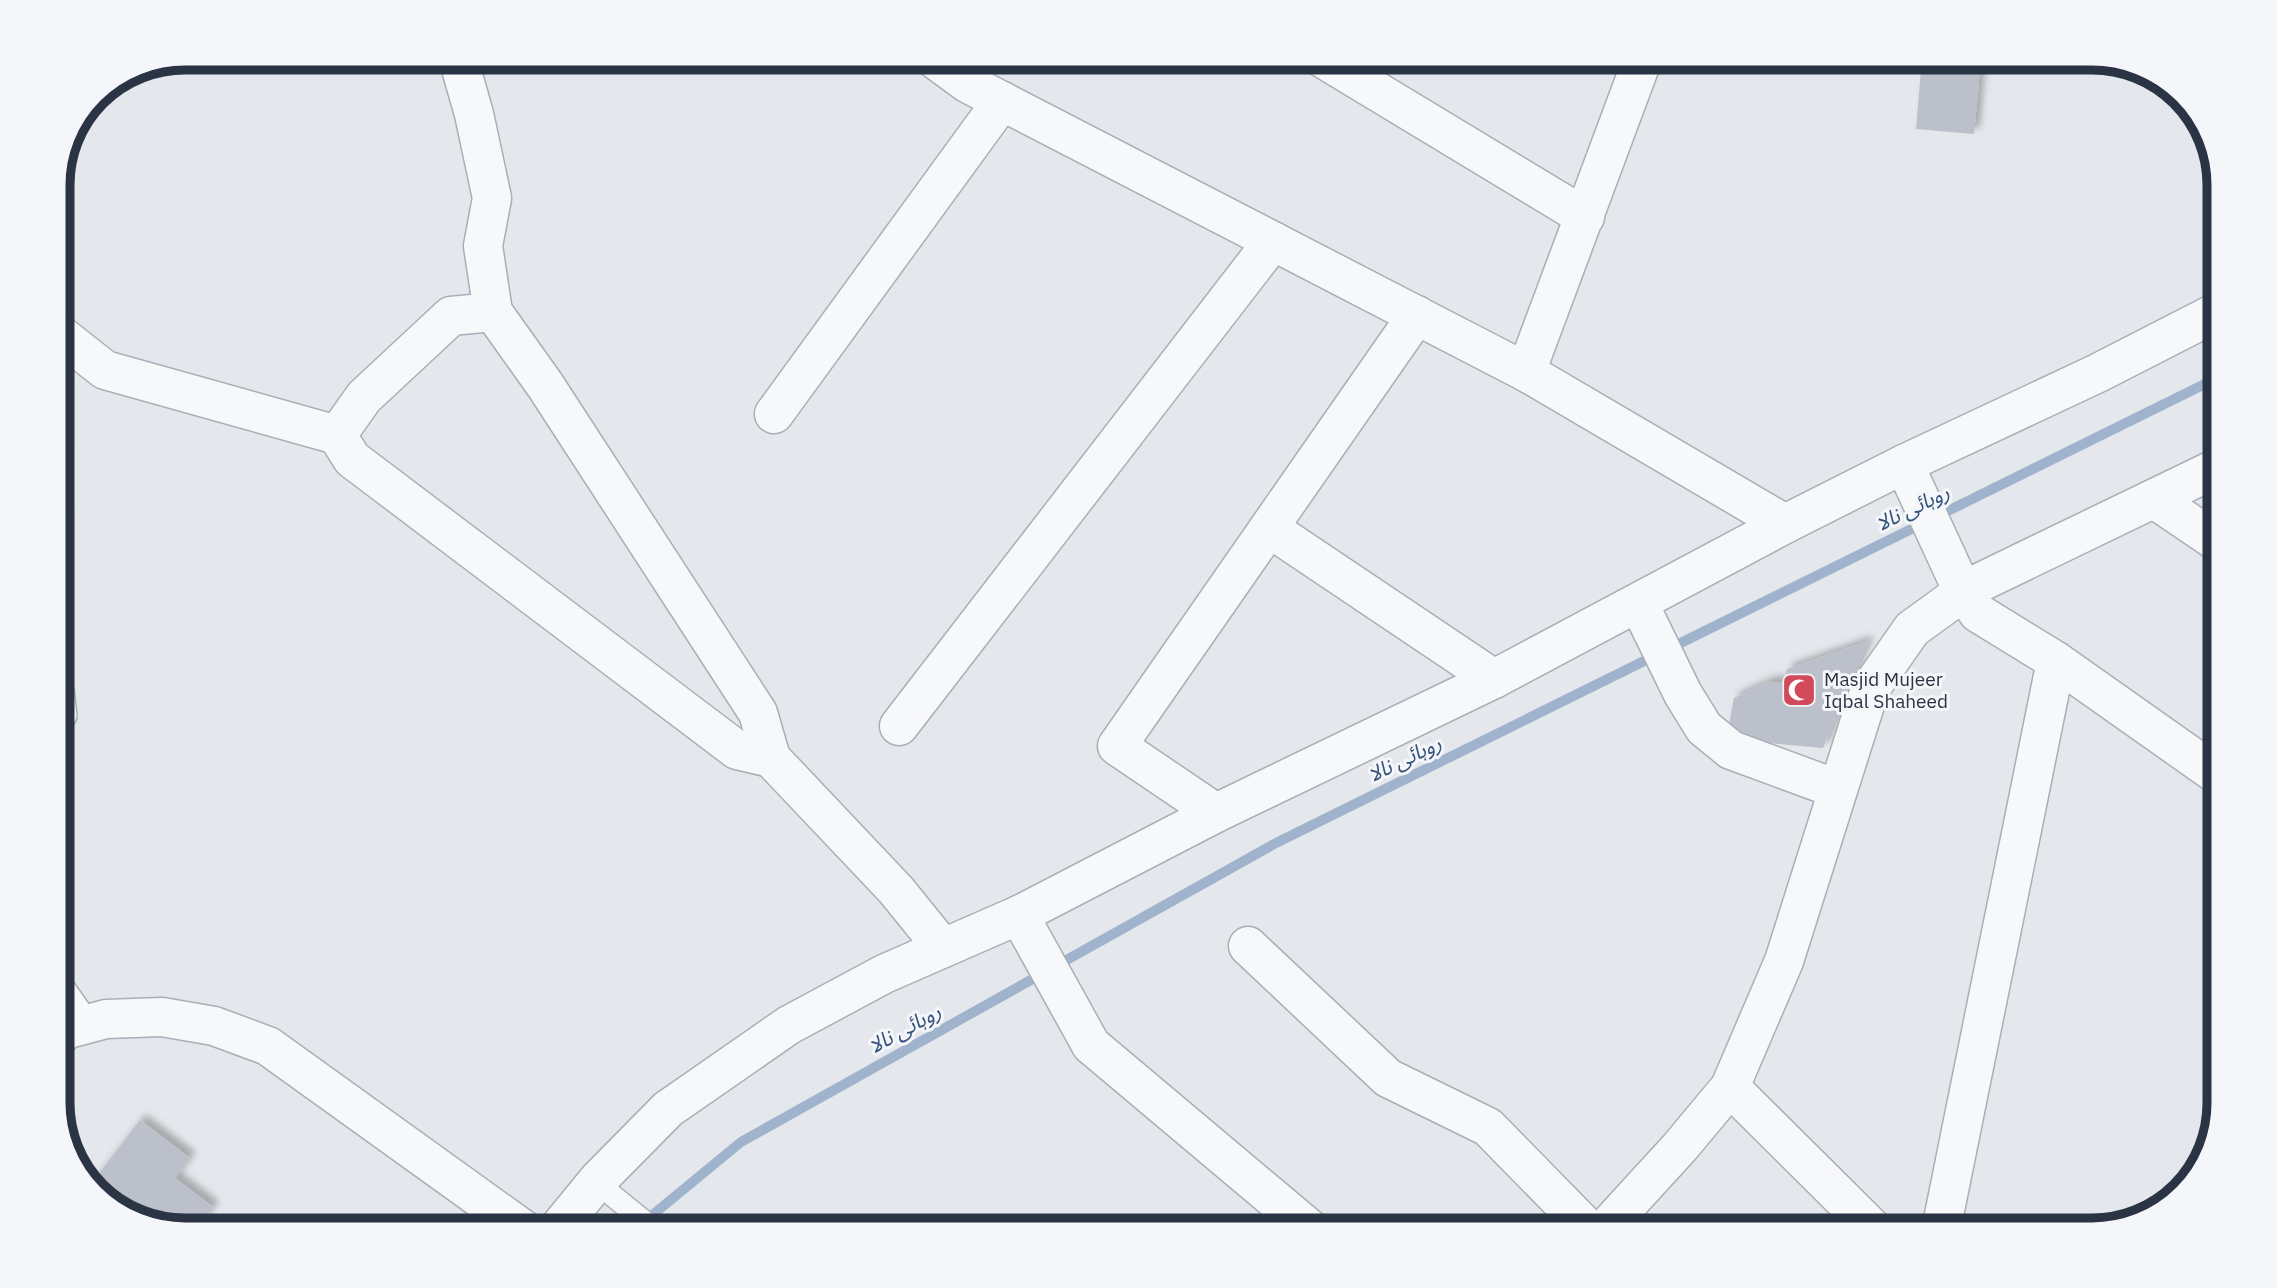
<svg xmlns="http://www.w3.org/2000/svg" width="2277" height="1288" font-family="'IBM Plex Sans','Noto Sans Arabic',sans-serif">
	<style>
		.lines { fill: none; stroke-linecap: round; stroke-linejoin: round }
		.stream { stroke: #9fb4cc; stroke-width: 10 }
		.building { fill: #bbc0ca; filter: url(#shadow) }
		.service-casing { stroke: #a9aeb7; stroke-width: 24 }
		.minor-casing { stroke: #a9aeb7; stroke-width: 41 }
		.tertiary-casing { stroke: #a9aeb7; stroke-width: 41 }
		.service { stroke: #f7f8fa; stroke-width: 21 }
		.minor { stroke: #f7f8fa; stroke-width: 38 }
		.tertiary { stroke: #f7f8fa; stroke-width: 38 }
		.labels { text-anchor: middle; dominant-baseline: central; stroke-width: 6; stroke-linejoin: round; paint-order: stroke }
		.poi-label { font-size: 19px; fill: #2b3445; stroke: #f4f6f9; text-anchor: start }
		.water-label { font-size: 21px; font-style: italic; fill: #34527a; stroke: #f4f6f9 }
		.rim { fill: none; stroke: #2b3445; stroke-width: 9 }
	</style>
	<defs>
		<filter id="shadow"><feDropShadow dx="6" dy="-6" stdDeviation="3.5" flood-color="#0004"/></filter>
	</defs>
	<rect width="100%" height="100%" fill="#e4e7ec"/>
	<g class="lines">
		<polyline class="stream" points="644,1225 650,1217 741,1142 1276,843 2219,377"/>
	</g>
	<g class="building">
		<polygon points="1922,58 1981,58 1974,134 1916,129"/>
		<polygon points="1868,641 1823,748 1758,742 1729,725 1734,698 1769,682 1785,682 1787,669"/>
		<polygon points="140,1120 190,1158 175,1178 213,1207 196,1230 185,1230 122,1213 91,1184"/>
	</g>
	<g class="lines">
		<g class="service-casing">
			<g id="service">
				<polyline points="58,682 63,690 66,716 58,728"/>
				<polyline points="58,979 89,1023"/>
				<polyline points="598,1180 613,1196 655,1230"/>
			</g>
		</g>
		<g class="minor-casing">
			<g id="minor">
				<polyline points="458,58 474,114 492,198 483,246 493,312 545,385 758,713 771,758 896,890 943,948"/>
				<polyline points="933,58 967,83 1526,372 1785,524"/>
				<polyline points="1322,58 1585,217"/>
				<polyline points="493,312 451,316 364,397 337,435 352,459 737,750 771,758"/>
				<polyline points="58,333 105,370 337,435"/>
				<polyline points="1526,372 1643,58"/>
				<polyline points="774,414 1002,101"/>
				<polyline points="1904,464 1963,592 1978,613 2056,661 2219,776"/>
				<polyline points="2154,499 2219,543"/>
				<polyline points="1269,528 1494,679"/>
				<polyline points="1639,604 1683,694 1704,728 1731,750 1837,789"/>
				<polyline points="899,726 1273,241"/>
				<polyline points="1216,813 1117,746 1417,315"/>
				<polyline points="1019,915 1091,1045 1311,1230"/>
				<polyline points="1248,946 1388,1078 1488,1127 1589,1230"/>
				<polyline points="58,1038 65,1030 106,1019 162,1017 214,1026 268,1046 524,1230"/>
				<polyline points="1730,1087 1874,1230"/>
				<polyline points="1604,1230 1680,1147 1730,1087 1784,961 1870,689 1912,629 1963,592 1981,582 2219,467"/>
				<polyline points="1941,1230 2056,661"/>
			</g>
		</g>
		<g class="tertiary-casing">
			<polyline id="tertiary" points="557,1230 598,1180 668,1109 789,1025 884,974 1019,915 1216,813 1494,679 1785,524 1904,464 2098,373 2219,311"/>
		</g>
		<use href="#service" class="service"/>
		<use href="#minor" class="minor"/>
		<use href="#tertiary" class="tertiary"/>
	</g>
	<defs>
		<g id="mosque-square" transform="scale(1.75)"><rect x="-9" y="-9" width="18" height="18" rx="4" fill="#d1495b" stroke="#f4f6f9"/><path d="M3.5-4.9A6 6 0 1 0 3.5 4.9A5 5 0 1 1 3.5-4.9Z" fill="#fff"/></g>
	</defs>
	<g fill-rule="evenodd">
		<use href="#mosque-square" x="1799" y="690"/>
	</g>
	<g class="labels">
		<g class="poi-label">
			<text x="1824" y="679">Masjid Mujeer<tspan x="1824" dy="22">Iqbal Shaheed</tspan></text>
		</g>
		<g class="water-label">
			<text transform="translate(1912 507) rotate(-26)">روہائی نالا</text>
			<text transform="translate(1404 758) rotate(-26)">روہائی نالا</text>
			<text transform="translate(904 1028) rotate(-29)">روہائی نالا</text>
		</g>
	</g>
	<path d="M0 0H2277V1288H0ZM185 70H2092A115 115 0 0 1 2207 185V1103A115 115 0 0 1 2092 1218H185A115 115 0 0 1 70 1103V185A115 115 0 0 1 185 70Z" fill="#f4f6f9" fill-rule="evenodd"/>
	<path class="rim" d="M185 70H2092A115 115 0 0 1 2207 185V1103A115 115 0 0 1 2092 1218H185A115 115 0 0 1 70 1103V185A115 115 0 0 1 185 70Z"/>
</svg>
